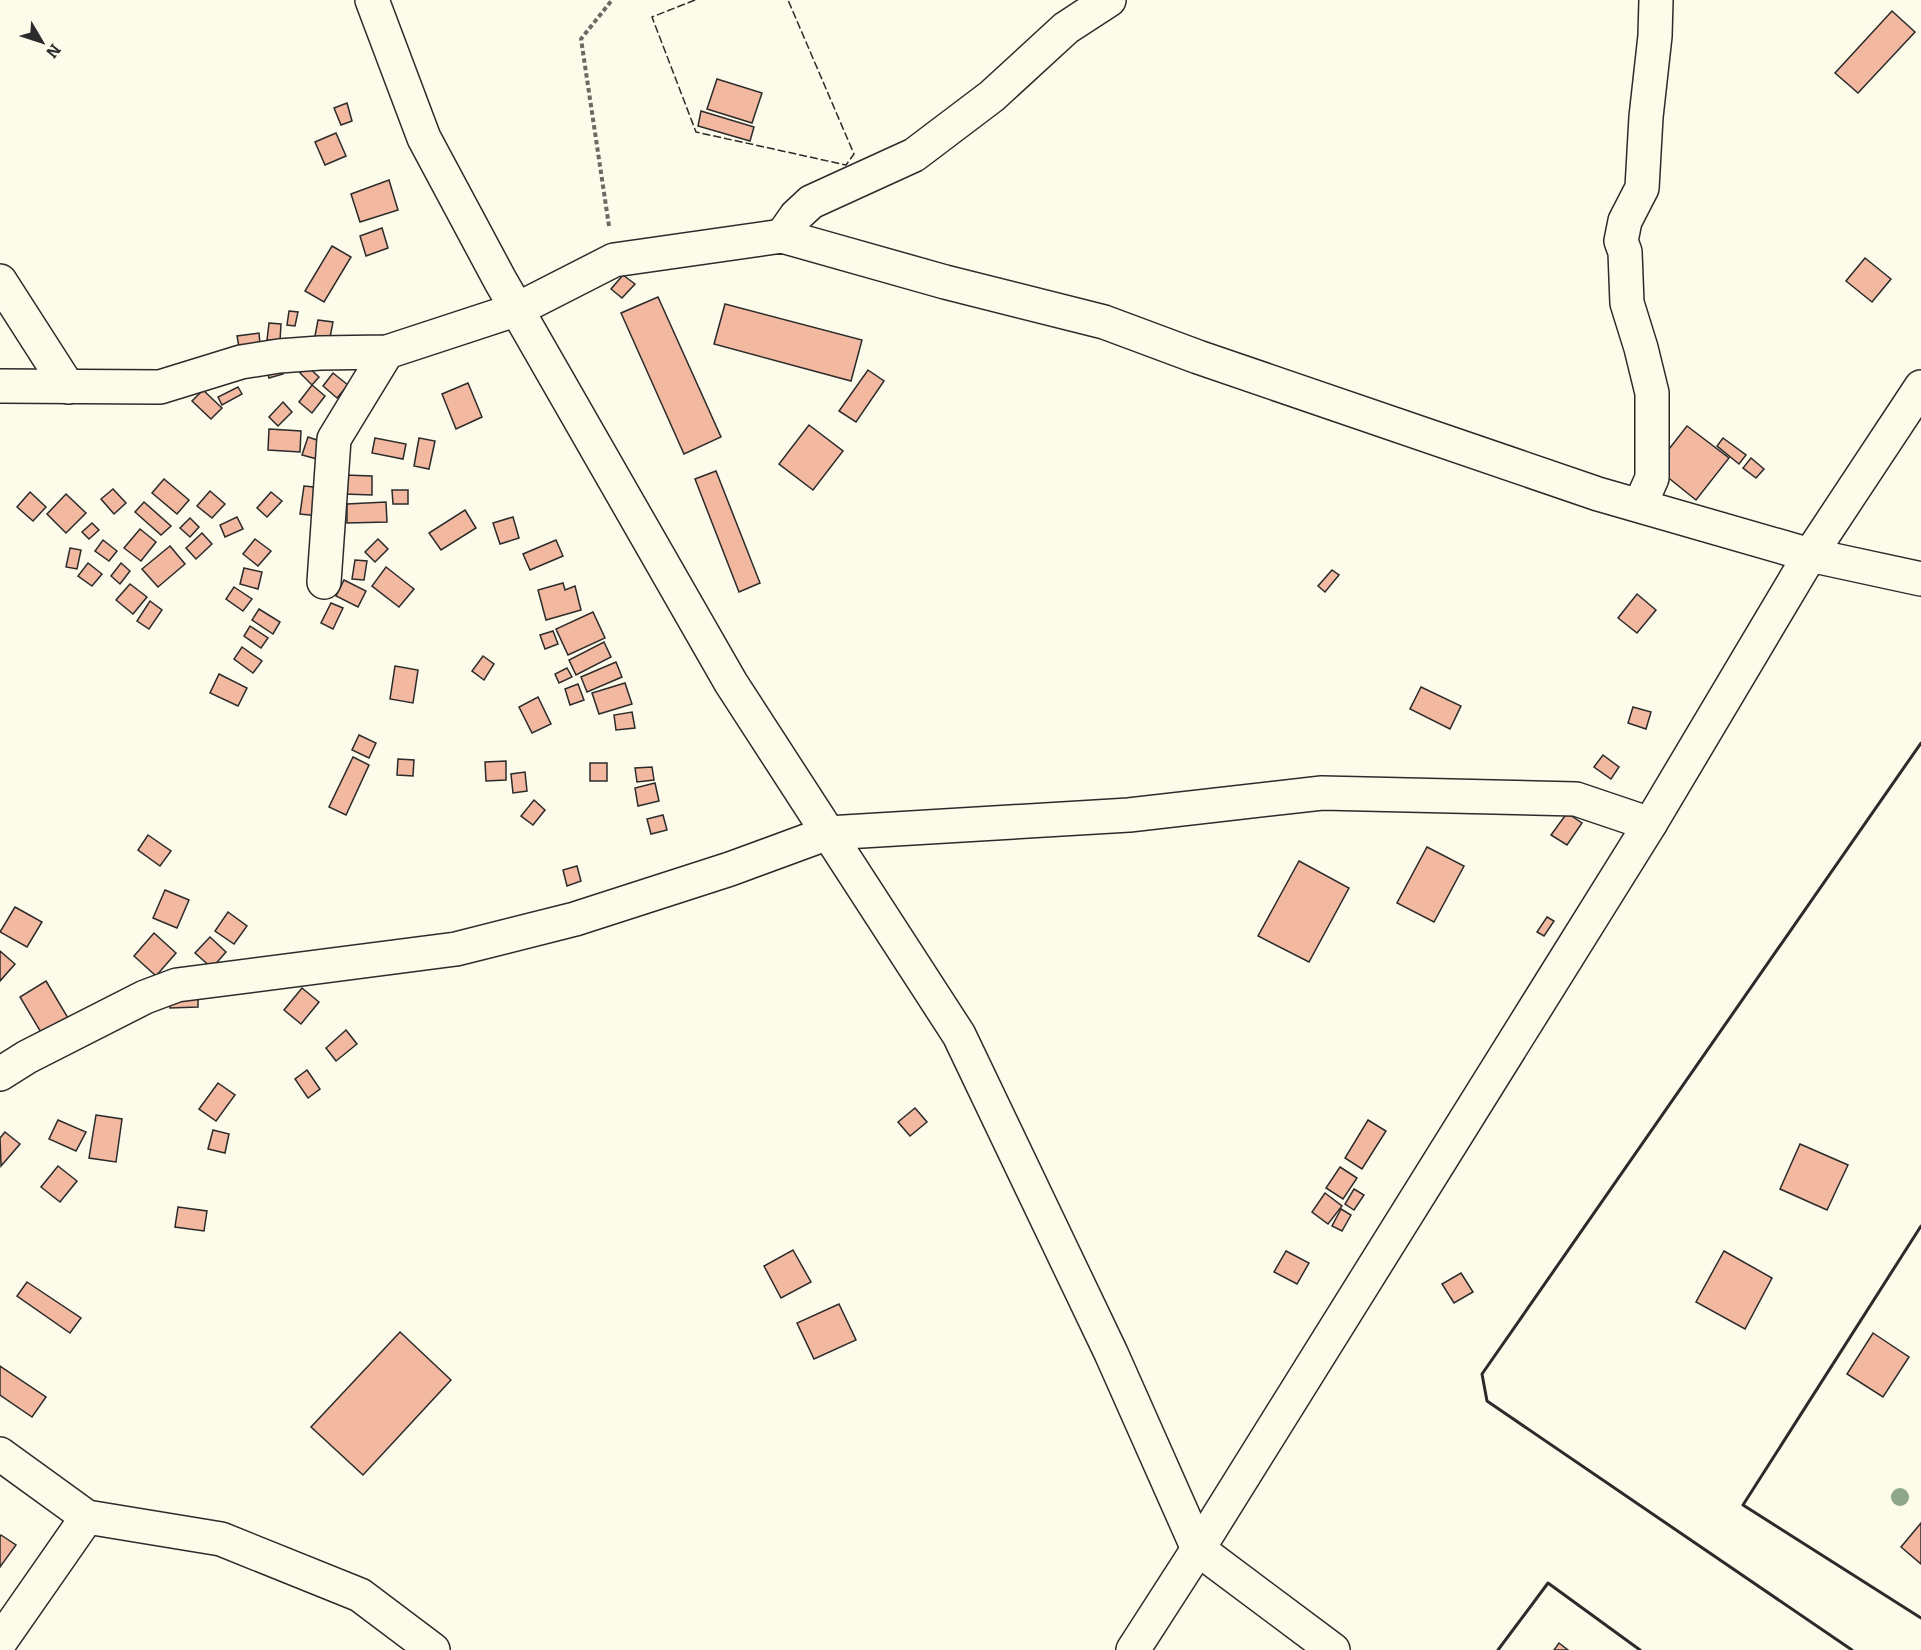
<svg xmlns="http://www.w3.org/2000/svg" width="1921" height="1650" font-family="Bitter,serif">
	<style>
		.building { fill: #f2b8a0; stroke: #2b2b2b; stroke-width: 1.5 }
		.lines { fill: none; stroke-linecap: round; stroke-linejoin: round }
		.minor-casing { stroke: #2b2b2b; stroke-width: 36 }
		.tertiary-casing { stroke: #2b2b2b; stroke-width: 36 }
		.path { stroke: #6a6964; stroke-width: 4; stroke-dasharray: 4.5 3; stroke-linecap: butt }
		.minor { stroke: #fdfbea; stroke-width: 33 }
		.tertiary { stroke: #fdfbea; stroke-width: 33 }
		.fence { stroke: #2b2b2b; stroke-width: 1.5; stroke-dasharray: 8 3; stroke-linecap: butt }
		.wall { stroke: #2b2b2b; stroke-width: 3 }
		.tree { fill: #8ea78a }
	</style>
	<rect width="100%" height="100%" fill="#fdfbea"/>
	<g class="building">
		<polygon points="1892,11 1915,32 1858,93 1835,73"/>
		<polygon points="717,79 762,93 752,123 707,109"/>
		<polygon points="347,103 352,121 341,125 334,108"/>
		<polygon points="701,111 754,127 750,141 698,126"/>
		<polygon points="336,133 346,156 325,165 315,142"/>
		<polygon points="389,180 398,210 360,222 351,194"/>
		<polygon points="382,228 388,248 366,256 360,236"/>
		<polygon points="332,246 351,257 324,302 305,291"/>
		<polygon points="1865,258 1891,279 1872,302 1846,281"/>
		<polygon points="623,275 635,284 622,298 611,289"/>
		<polygon points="658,297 721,437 684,454 621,313"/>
		<polygon points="725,304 862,340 851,381 714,344"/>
		<polygon points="289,311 298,312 295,326 287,325"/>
		<polygon points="318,320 333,322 329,343 314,341"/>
		<polygon points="269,323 281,324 280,341 267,340"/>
		<polygon points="259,333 260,344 239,347 237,336"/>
		<polygon points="281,363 283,374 269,378 266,367"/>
		<polygon points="306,365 319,377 312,385 300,373"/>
		<polygon points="868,370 884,381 856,422 839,411"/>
		<polygon points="333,373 348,385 337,398 323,386"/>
		<polygon points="468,383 482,417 456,429 442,394"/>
		<polygon points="312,385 325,396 312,413 299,402"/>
		<polygon points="238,387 242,394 222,405 218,397"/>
		<polygon points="203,390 222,408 211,419 192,401"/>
		<polygon points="283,402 292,412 278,426 269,417"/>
		<polygon points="809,425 843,451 813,490 779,464"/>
		<polygon points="1687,426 1729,458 1696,500 1655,467"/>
		<polygon points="269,429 301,431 300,452 268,450"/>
		<polygon points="308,437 323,442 317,459 302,455"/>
		<polygon points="375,438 406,444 403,459 372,453"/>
		<polygon points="419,438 435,441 429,469 414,466"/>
		<polygon points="1723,438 1746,455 1739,464 1717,446"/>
		<polygon points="1751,458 1764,469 1756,478 1743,468"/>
		<polygon points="716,471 760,583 739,592 695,479"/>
		<polygon points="345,475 372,476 372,495 344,494"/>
		<polygon points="164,479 189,500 177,514 152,493"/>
		<polygon points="304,486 323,488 319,516 300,514"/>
		<polygon points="113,489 126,503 114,514 101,499"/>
		<polygon points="392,490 408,490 408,504 393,504"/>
		<polygon points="210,491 225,504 212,518 197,506"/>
		<polygon points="30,492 46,507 33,521 17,507"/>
		<polygon points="271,492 282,501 267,517 257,508"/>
		<polygon points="66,494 86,513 66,533 47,514"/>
		<polygon points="144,502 171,526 161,535 135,512"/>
		<polygon points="386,502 387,522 347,523 347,504"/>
		<polygon points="465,510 476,528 441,550 429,533"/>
		<polygon points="237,517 243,529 225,537 220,525"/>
		<polygon points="513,517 519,538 500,544 493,523"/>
		<polygon points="190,518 199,527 190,537 180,528"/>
		<polygon points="92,523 99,530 89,539 82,532"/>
		<polygon points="140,529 156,542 141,561 124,548"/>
		<polygon points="202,533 212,544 196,559 186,548"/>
		<polygon points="255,539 271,551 258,566 243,554"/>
		<polygon points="378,539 388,549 375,562 365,552"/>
		<polygon points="103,540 117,551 109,561 95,551"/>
		<polygon points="556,540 563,556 530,570 523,554"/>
		<polygon points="170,546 185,564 158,587 142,569"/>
		<polygon points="70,548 81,550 77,569 66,567"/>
		<polygon points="355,560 367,561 364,580 352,579"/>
		<polygon points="88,563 102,574 92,586 78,576"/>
		<polygon points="121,563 130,571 120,584 111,576"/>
		<polygon points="386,567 414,589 399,607 372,586"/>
		<polygon points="244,568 262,572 258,589 240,584"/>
		<polygon points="1332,570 1339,575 1325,592 1318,586"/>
		<polygon points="344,580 366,591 358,607 336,596"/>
		<polygon points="563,583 565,590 575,586 581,610 546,620 538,590"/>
		<polygon points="130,584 147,597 133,614 116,600"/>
		<polygon points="234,587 252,599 243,611 226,599"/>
		<polygon points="1637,594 1656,610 1637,633 1618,618"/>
		<polygon points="150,601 162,610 149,629 137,621"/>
		<polygon points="331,603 343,608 333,629 321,623"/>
		<polygon points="259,609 280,622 273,634 252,620"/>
		<polygon points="593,612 605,638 568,655 556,629"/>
		<polygon points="250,626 268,638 261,648 244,636"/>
		<polygon points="553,631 558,644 545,649 540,635"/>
		<polygon points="604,642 611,657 576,675 569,660"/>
		<polygon points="242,647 262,661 253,673 234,659"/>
		<polygon points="483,656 494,664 484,680 472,671"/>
		<polygon points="616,662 622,677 587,692 581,677"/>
		<polygon points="395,666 418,670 413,703 390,699"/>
		<polygon points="567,668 572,677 559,683 555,674"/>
		<polygon points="219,674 247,688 238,706 210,693"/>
		<polygon points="625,683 632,704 599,714 592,693"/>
		<polygon points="578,684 584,700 570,705 565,689"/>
		<polygon points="1421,687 1461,706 1450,729 1410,709"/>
		<polygon points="538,697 551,724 532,733 519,707"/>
		<polygon points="1633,707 1651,712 1646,729 1628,723"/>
		<polygon points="632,712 635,728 616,730 614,715"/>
		<polygon points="359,735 376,743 369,758 352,750"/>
		<polygon points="1603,755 1619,767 1611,779 1594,767"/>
		<polygon points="353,757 369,765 346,815 329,807"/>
		<polygon points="398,759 414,760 413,776 397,775"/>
		<polygon points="506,761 506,780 486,781 485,762"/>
		<rect x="590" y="763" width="17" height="18"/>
		<polygon points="652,767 654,780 637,782 635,768"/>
		<polygon points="525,772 527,791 513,793 511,774"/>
		<polygon points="655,783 659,801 638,806 635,788"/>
		<polygon points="534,800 545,810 533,825 521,816"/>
		<polygon points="1567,813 1582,823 1567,845 1551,835"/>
		<polygon points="663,815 667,830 651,834 647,819"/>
		<polygon points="148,835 171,851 160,866 138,850"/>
		<polygon points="1427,847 1464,866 1434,922 1397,903"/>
		<polygon points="1299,861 1349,888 1309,962 1258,936"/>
		<polygon points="577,866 581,881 567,886 563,870"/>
		<polygon points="165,890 189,900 177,928 153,918"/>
		<polygon points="15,907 42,922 27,947 0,932"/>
		<polygon points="228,912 247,926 234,944 215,931"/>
		<polygon points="1547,917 1554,921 1544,936 1537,932"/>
		<polygon points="154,933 176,953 156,976 134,956"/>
		<polygon points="210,937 226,952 212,968 195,953"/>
		<polygon points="0,951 15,964 0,981"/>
		<polygon points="46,981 71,1023 45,1039 20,997"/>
		<polygon points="302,988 319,1002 301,1024 284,1010"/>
		<polygon points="169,994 198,994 198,1007 170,1008"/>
		<polygon points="346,1030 357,1044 336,1061 326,1048"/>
		<polygon points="307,1070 320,1089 308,1098 295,1079"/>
		<polygon points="218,1083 235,1095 216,1121 199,1109"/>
		<polygon points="915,1108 927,1122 910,1136 898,1122"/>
		<polygon points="96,1115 122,1119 116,1162 89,1158"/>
		<polygon points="58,1120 86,1132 76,1151 49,1139"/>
		<polygon points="1368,1120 1386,1131 1362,1169 1345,1158"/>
		<polygon points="213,1130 229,1134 225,1153 208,1149"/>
		<polygon points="5,1132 20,1144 1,1166 0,1138"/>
		<polygon points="1800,1144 1848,1165 1827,1210 1780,1189"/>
		<polygon points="58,1166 77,1181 60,1202 41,1187"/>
		<polygon points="1340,1167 1357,1178 1343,1199 1326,1188"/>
		<polygon points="1354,1189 1364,1195 1354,1210 1345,1204"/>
		<polygon points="1325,1193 1342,1206 1328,1224 1312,1212"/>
		<polygon points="178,1207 207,1211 204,1231 175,1227"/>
		<polygon points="1341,1209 1351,1215 1342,1231 1332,1226"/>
		<polygon points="793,1250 811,1282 781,1298 764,1266"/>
		<polygon points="1286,1251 1309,1263 1297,1284 1274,1272"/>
		<polygon points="1724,1251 1772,1278 1745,1329 1696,1302"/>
		<polygon points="1461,1273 1473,1292 1454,1303 1442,1284"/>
		<polygon points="27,1282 81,1318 70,1333 17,1296"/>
		<polygon points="839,1304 856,1340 814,1359 797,1323"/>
		<polygon points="400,1332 451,1380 363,1475 311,1427"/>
		<polygon points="1873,1333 1909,1357 1883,1397 1847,1374"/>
		<polygon points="0,1366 46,1397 32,1417 0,1395"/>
		<polygon points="1921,1523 1921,1564 1901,1547"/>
		<polygon points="1,1535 16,1545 0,1567 0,1537"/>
		<polygon points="1559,1643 1568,1650 1554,1650"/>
	</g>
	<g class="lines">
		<g class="minor-casing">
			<g id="minor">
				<polyline points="372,0 424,138 500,280 731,683 959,1035 1111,1353 1198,1549 1333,1650"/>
				<polyline points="782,236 796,216 811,202 914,155 992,96 1066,28 1109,0"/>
				<polyline points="0,281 68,387"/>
				<polyline points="0,386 160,387 241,362 279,356 320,353 387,352 518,309 614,260 782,236 945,282 1104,322 1198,357 1598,494 1810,555"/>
				<polyline points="1640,505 1652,478 1652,393 1641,348 1627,303 1625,252 1621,241 1625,221 1642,188 1646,117 1655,36 1656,0"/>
				<polyline points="324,582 334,439 387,352"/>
				<polyline points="0,1074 27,1057 145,997 177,985 456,949 575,919 730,869 828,833 1129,815 1322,793 1576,799 1650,824"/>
				<polyline points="0,1454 87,1517 221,1539 360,1595 433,1650"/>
				<polyline points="0,1642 87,1517"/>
			</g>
		</g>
		<g class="tertiary-casing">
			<g id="tertiary">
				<polyline points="1810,555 1921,579"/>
				<polyline points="1133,1650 1198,1549 1650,824 1810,555 1921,387"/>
			</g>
		</g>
		<polyline class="path" points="609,226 581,39 612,0"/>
		<use href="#minor" class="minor"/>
		<use href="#tertiary" class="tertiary"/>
		<polyline class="fence" points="695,0 652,17 696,132 846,165 854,154 788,0"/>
		<g class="wall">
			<polyline points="1921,1226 1743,1505 1921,1618"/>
			<polyline points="1498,1650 1548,1583 1640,1650"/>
			<polyline points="1852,1650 1487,1401 1482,1374 1921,743"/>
		</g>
	</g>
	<circle class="tree" cx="1900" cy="1497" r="9"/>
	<g transform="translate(42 42) rotate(129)" stroke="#fdfbea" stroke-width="4.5" paint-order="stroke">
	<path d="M0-4.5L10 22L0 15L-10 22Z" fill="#2b2b2b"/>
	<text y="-9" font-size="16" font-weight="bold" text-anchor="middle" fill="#2b2b2b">N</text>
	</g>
</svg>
